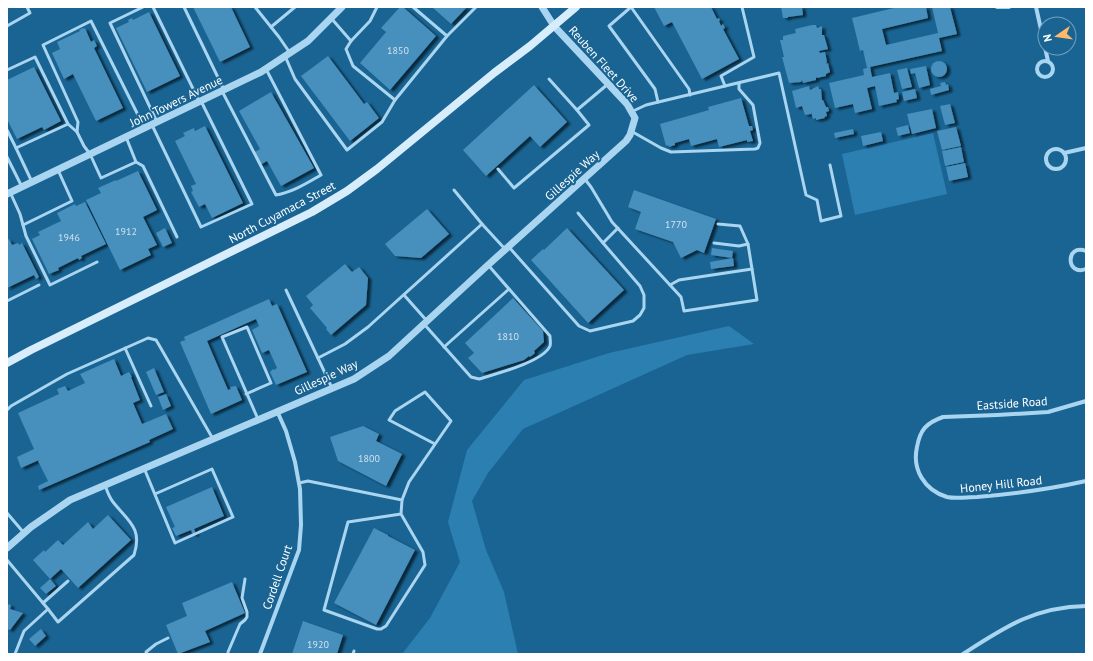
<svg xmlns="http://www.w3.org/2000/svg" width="1093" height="661" font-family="'PT Sans',sans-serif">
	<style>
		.green { fill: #2c7fb1 }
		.building { fill: #468fbc; filter: url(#shadow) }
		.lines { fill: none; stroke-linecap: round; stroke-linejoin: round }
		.service { stroke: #a9d5f0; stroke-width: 3 }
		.minor { stroke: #a9d5f0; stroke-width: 4 }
		.tertiary { stroke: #a9d5f0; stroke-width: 7 }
		.secondary { stroke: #d7edfb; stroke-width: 8 }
		.labels { text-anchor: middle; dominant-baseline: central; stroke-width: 4; stroke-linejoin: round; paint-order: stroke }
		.number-label { font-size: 10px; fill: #d1e3ee }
		.street-label { font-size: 12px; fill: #fff; stroke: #196493 }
	</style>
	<defs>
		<filter id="shadow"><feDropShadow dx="3.5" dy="2" stdDeviation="1" flood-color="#0009"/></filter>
	</defs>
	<rect width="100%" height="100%" fill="#196493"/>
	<g class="green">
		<polygon points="933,133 947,194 855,215 842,154"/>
		<polygon points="729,326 754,344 687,355 523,429 488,473 472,501 486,550 504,592 518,654 402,654 430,618 460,562 448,522 467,450 524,380 609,353"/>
	</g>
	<g class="building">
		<polygon points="193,7 231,7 250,47 220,62"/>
		<polygon points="400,7 403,7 436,36 390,90 360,63 386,32 381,28"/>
		<polygon points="432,7 467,7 451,24"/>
		<polygon points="654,7 711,7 717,19 719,18 720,20 719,21 721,26 723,24 725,28 723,29 739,59 702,79 672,22 664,26"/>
		<polygon points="781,7 802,7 803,15 788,17 788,18 783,18"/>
		<polygon points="898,7 926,7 928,18 882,29 886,45 938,33 932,7 950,7 957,34 939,38 942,51 870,67 872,77 890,73 894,93 898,92 899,99 896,100 897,102 879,106 875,86 867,88 872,109 855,113 853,104 835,108 829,83 864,75 863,69 867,68 863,50 860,51 852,18"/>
		<polygon points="149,12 180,76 147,92 116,28 129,22 128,20 132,18 133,20"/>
		<polygon points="812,25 816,25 817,28 822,26 822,35 824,35 828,49 819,51 820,53 825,52 827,62 826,64 828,63 830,72 826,74 826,76 817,78 816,77 816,80 803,83 802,80 801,82 789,83 782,57 784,57 780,40 783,40 783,36 796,33 795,29"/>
		<polygon points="83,28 83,29 85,28 91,42 94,40 97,46 94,48 123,108 96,121 73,74 64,79 52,53 60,49 57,42 80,31 79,30"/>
		<polygon points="328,56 364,104 367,102 379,118 350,141 301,76"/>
		<circle cx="939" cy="69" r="8"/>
		<polygon points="926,66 930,85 919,88 915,73 911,74 910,69"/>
		<polygon points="34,67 61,121 44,130 42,127 17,139 7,119 7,80"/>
		<polygon points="907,68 912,87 902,89 897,70"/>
		<polygon points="945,82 946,85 948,84 949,90 931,95 930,89 941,86 940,83"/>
		<polygon points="534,85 567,122 540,147 530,136 486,176 463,150"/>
		<polygon points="809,86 810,90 818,86 819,89 821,89 822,100 823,100 826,107 828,107 829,111 826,112 827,116 824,117 825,118 816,120 816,118 813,119 811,112 811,114 805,115 802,106 796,108 792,91"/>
		<polygon points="915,89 917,98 904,101 902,92"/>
		<polygon points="271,92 314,168 281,186 267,161 260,165 253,153 260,149 239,111"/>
		<polygon points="741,98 749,126 752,126 753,130 750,131 753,141 747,142 747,140 719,147 717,139 691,146 689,139 675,143 675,145 669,147 668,145 666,146 660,124 709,110 708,107"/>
		<polygon points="950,104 955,123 945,125 940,106"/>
		<polygon points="932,109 936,128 912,134 907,114"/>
		<polygon points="908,125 910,133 898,136 896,128"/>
		<polygon points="205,126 243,203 212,218 205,204 199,207 191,192 193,191 191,186 196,184 175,141 185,136 183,133 194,128 195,131"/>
		<polygon points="956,127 961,146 942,150 937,131"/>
		<polygon points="853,129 854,134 835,138 834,133"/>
		<polygon points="881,132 883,141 863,146 861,136"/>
		<polygon points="961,147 964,162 945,166 942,151"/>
		<polygon points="965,163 968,177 949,181 946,167"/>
		<polygon points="138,171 157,210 143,217 157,245 148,249 151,255 120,270 86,200 101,193 98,188 116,180 116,181"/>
		<polygon points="634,190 716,219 704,253 697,250 681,258 673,242 635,229 641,212 628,207"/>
		<polygon points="85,202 106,244 81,256 82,258 79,260 78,258 58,268 59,270 49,274 32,239 40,235 38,232 61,221 57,213 75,204 76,206"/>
		<polygon points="427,209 449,234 421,258 395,256 385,244"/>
		<polygon points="165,228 172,243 163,247 156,233"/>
		<polygon points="567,228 624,290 588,323 531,260 543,249 544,250"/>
		<polygon points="9,239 12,245 18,243 19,245 22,243 39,277 36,279 34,275 7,288 7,240"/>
		<polygon points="712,248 733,251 732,258 711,255"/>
		<polygon points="733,258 734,266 711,269 710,262"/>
		<polygon points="345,264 352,272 359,267 368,278 366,305 331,335 326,329 327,328 310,308 313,305 306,296"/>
		<polygon points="513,298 543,331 544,342 534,351 535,353 530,357 529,356 524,360 482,373 468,358 474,353 465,343"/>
		<polygon points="269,299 272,306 277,304 307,372 276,385 270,372 273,369 274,370 277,368 269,350 262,353 252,330 259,326 256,319 207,341 228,390 231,389 230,387 236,386 242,400 211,414 180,342 185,340 187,344 184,337"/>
		<polygon points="114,359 121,376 129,372 132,377 131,377 140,400 133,403 142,424 166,414 173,429 149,440 150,442 39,490 38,486 48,481 38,461 39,460 21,468 17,457 34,449 18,413 59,394 57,389 65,386 68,391 85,383 80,374"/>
		<polygon points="154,368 164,392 156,395 146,372"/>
		<polygon points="166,394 171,406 163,410 158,397"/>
		<polygon points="363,426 379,434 376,441 402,454 386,486 338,461 330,437"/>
		<polygon points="212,487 224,516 194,529 196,534 193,535 191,530 176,536 172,528 175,527 166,507"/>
		<polygon points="108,515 131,540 78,588 61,569 50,579 33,560 44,550 45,552 58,540 63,545 88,522 93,529"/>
		<polygon points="374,528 388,535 388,536 415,550 376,625 334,603"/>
		<polygon points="50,579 56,586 46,594 40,588"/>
		<polygon points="232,582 245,613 205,631 210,642 178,654 166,625 187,616 182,603"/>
		<polygon points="7,604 11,605 10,609 23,613 10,630 7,629"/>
		<polygon points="303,621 343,635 337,654 292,654"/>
		<polygon points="41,629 46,636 35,646 29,639"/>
	</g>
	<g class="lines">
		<g class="service">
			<polyline points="143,7 110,23 157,122"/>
			<polyline points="153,7 199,101"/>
			<polyline points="184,7 224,90"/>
			<polyline points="255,7 279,37 290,53"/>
			<polyline points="377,7 370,21 351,41 346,49 353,66 395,100"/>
			<polyline points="413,7 447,36"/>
			<polyline points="331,18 351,41"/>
			<polyline points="7,26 30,13 27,7"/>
			<polyline points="271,27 295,7"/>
			<polyline points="285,56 295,79 347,150 382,122 395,100 447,36 476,7"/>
			<polyline points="7,70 35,57 68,124"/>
			<polyline points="549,79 577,110 608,84"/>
			<polyline points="725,86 721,76 754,57 742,7"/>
			<path d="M222 91 276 195C293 192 307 183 321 175L266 69"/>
			<polyline points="658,102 655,89 609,26 631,7 689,89 690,95"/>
			<polyline points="631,112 646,105 779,73 806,195 817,200 821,221 841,216 830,165"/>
			<polyline points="152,125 201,227 252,204 201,101"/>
			<polyline points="7,130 16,148"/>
			<polyline points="631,131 661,148 671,152 755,149 758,148 760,143 753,105 739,89 739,83"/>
			<polyline points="77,132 78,122 43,45 91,21 144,127"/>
			<polyline points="126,137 136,162 143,166 177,237"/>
			<polyline points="7,157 22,187"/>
			<polyline points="498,169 514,188 589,125 577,110"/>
			<polyline points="584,178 591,187 612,222 670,285 679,280 752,269 748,244 740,226 718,224"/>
			<polyline points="32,182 16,148 68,124 77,132 84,146 90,154 101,178 136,162"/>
			<polyline points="454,190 482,224 505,249"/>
			<polyline points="10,192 20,214 26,236 50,285 97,262"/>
			<polyline points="578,213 603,243 618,228"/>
			<polyline points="23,225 72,201 58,170"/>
			<polyline points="714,243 739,246 748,244"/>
			<polyline points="508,246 579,326 590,331 633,321 640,315 644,308 644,295 640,286 603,243"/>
			<polyline points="670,285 681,297 684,311 757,300 752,269"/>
			<polyline points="286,290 332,388"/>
			<polyline points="404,295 427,321"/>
			<polyline points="7,301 39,285"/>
			<path d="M424 324 471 377 479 379C495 374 543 362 550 346 551 343 550 340 550 336L489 266"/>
			<polyline points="444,347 509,289"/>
			<polyline points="125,348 151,406"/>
			<polyline points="318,358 345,344 368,327 482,224"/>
			<polyline points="246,394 271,383 247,327 222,337 258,419"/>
			<polyline points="7,410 11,406 67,374 148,338 156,340 159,345 213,439"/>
			<polyline points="144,468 175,543 233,517 212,469 155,494"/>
			<polyline points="299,483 308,481 402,500 401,514 348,522 324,610 377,629 381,629 386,626 425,565 423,552 401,514"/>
			<polyline points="402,500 409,482 451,421 425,392 395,411 389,420 435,444"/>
			<polyline points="7,513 24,533"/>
			<polyline points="7,560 48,609 24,631 15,654"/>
			<polyline points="43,603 68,581"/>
			<path d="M48 609 58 622 134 555C143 528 128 521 113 502 109 497 107 491 105 485"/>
			<polyline points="228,652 240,624 245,620 247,617 247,612 242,598 245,579"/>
			<polyline points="147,654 146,652 156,644 168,638"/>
			<polyline points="353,654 354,651"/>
		</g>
		<g class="minor">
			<polyline points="997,7 1009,7"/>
			<polyline points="1036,7 1048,61"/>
			<circle cx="1045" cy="69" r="8"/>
			<circle cx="1056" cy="159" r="10"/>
			<polyline points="1064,153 1086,148"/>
			<path d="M1086 251C1065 243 1066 277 1086 269"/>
			<path d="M1086 401 1048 412 997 415 943 417C926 423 920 430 917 447 912 469 924 490 947 497 956 499 967 497 977 497 1014 494 1050 489 1086 481"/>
			<polyline points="260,654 299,550 301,525 300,489 295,462 286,431 277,411"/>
			<path d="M963 654C1005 627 1034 607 1086 606"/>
		</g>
		<g class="tertiary">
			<polyline points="7,194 261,72 308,41 342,7"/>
			<polyline points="7,548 31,527 70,500 354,379 389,356 488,265 626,141 630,135 635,118 627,104 554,26 542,7"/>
		</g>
		<polyline class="secondary" points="7,363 31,350 312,212 347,191 377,169 494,73 530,46 576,7"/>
	</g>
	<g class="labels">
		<g class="number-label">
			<text x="398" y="50">1850</text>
			<text x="676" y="224">1770</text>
			<text x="126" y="231">1912</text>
			<text x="69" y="237">1946</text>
			<text x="508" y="336">1810</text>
			<text x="369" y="458">1800</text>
			<text x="318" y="644">1920</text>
		</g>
		<g class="street-label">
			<text transform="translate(604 64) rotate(48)">Reuben Fleet Drive</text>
			<text transform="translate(176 101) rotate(-26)">John Towers Avenue</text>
			<text transform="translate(572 175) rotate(-42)">Gillespie Way</text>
			<text transform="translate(282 212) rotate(-28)">North Cuyamaca Street</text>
			<text transform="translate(326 377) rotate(-25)">Gillespie Way</text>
			<text transform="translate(1012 403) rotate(-4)">Eastside Road</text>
			<text transform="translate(1001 484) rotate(-6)">Honey Hill Road</text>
			<text transform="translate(277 577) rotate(-71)">Cordell Court</text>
		</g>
	</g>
	<rect width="1093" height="661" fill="none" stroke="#ffffff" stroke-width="16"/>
	<g transform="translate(1057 36) rotate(257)"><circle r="19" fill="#196493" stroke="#75a2be"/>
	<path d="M0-3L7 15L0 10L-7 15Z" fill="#ffb968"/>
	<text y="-6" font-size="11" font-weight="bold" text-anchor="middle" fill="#ffffff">N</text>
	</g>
</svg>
